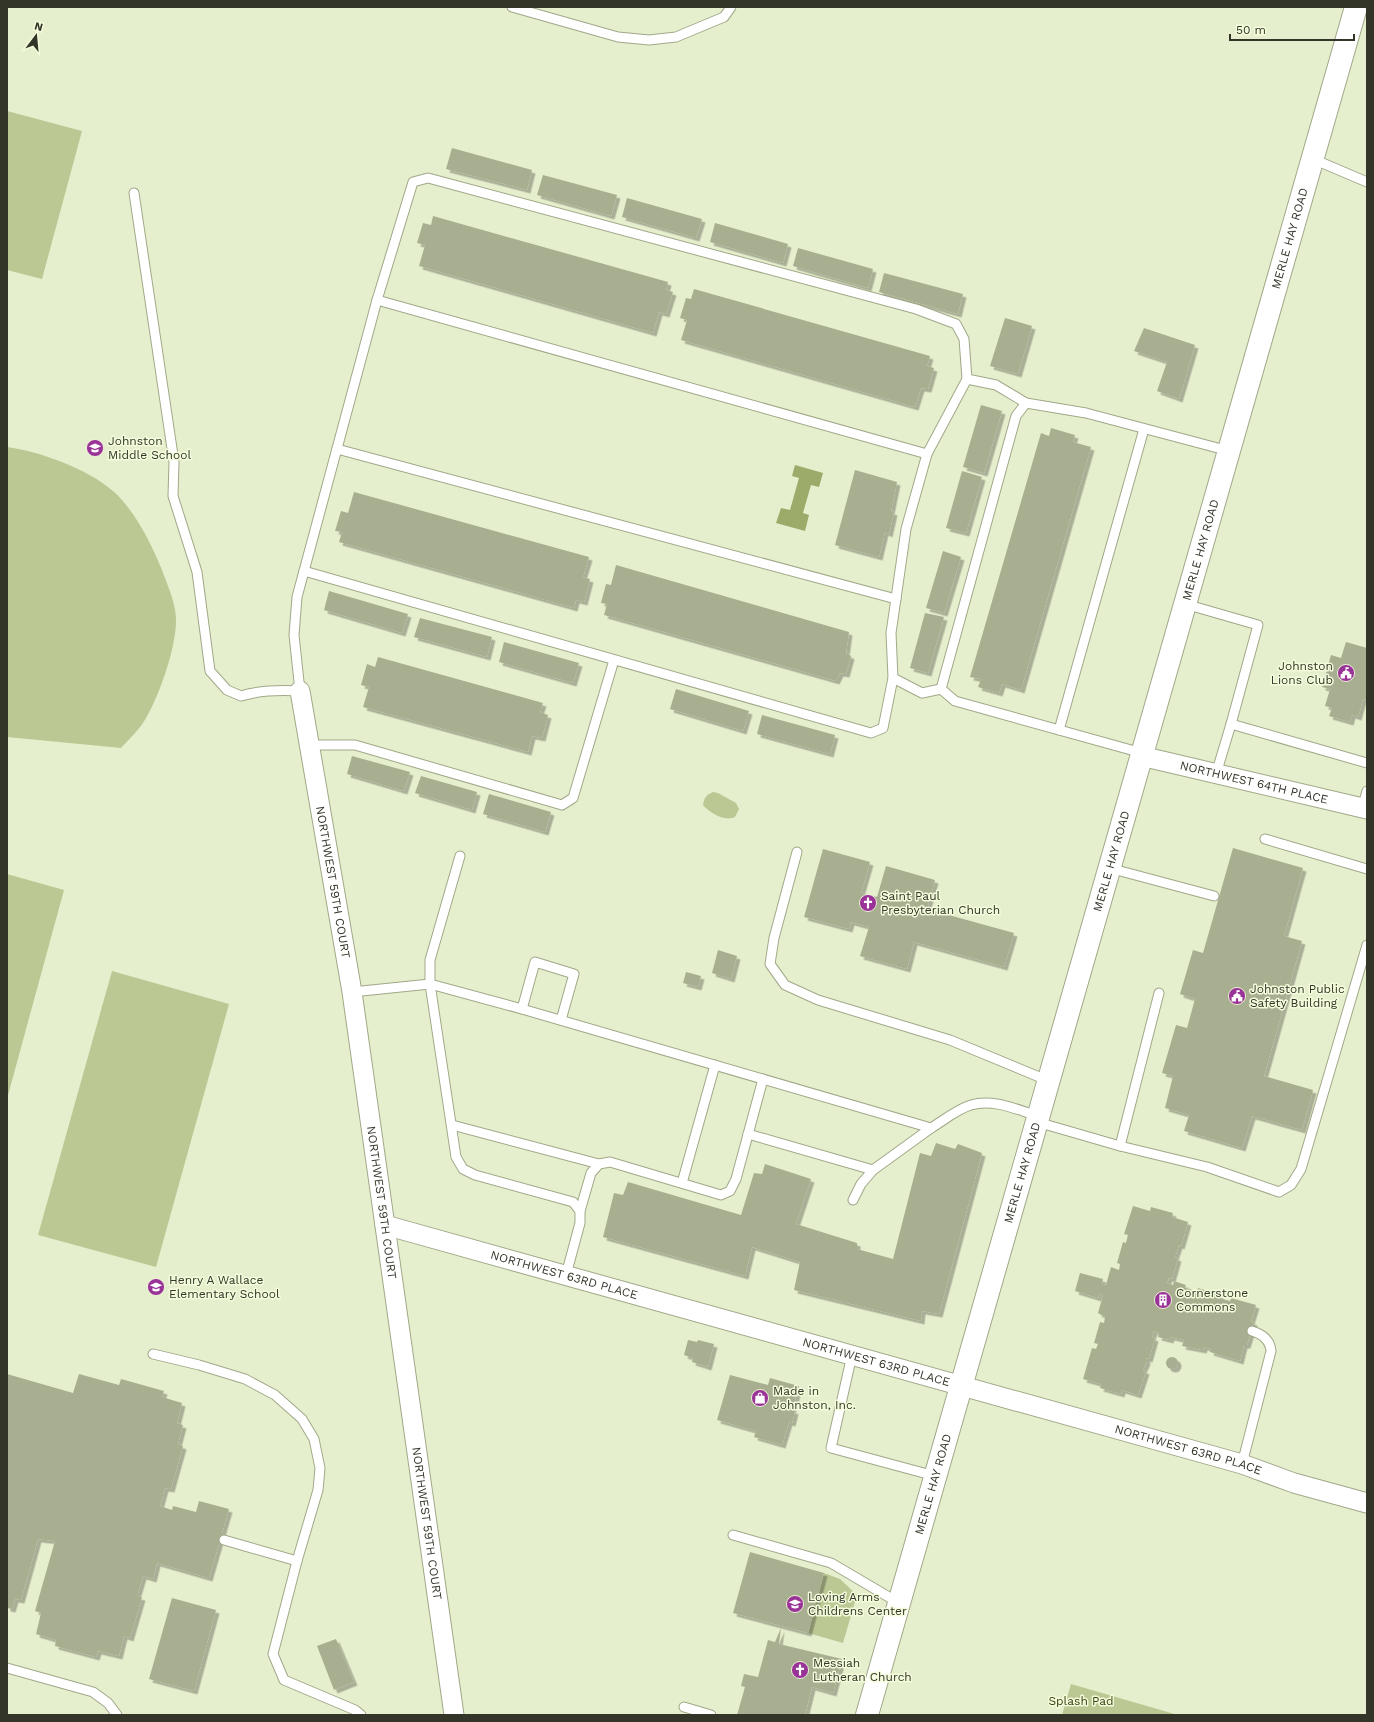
<svg xmlns="http://www.w3.org/2000/svg" width="1374" height="1722" font-family="'Work Sans',sans-serif">
	<style>
		.green { fill: #bcc894 }
		.water { fill: #9caa6a }
		.building { fill: #a7af90; filter: url(#shadow) }
		.lines { fill: none; stroke-linecap: round; stroke-linejoin: round }
		.service-casing { stroke: #a0a889; stroke-width: 11 }
		.minor-casing { stroke: #a0a889; stroke-width: 21 }
		.secondary-casing { stroke: #a0a889; stroke-width: 24 }
		.service { stroke: #fff; stroke-width: 9 }
		.minor { stroke: #fff; stroke-width: 19 }
		.secondary { stroke: #fff; stroke-width: 22 }
		.labels { text-anchor: middle; dominant-baseline: central; stroke-width: 3; stroke-linejoin: round; paint-order: stroke }
		.street-label { font-size: 12px; fill: #323528; stroke: #f3fcdb }
		.poi-label { font-size: 12px; fill: #323528; stroke: #f3fcdb; text-anchor: start }
		.park-label { font-size: 12px; fill: #384110; stroke: #f3fcdb }
	</style>
	<defs>
		<filter id="shadow"><feDropShadow dx="3.5" dy="3.5" stdDeviation="0" flood-color="#0004"/></filter>
	</defs>
	<rect width="100%" height="100%" fill="#e6efcd"/>
	<g class="green">
		<polygon points="7,111 82,131 42,279 7,270"/>
		<path d="M7 447C39 451 88 469 113 491 134 509 152 545 162 570 168 587 177 605 176 623 175 651 158 700 143 723 137 732 128 740 121 748L7 737Z"/>
		<path d="M713 792 718 793 736 803 739 809 735 817C724 822 710 813 703 805 704 798 706 795 713 792Z"/>
		<polygon points="7,874 64,890 7,1099"/>
		<polygon points="112,971 229,1004 156,1267 38,1235"/>
		<polygon points="824,1573 840,1579 857,1595 843,1643 808,1633"/>
		<polygon points="1071,1684 1178,1715 1062,1715"/>
	</g>
	<polygon class="water" points="795,465 823,473 819,487 811,485 803,513 809,515 805,531 776,523 781,508 790,510 799,478 792,476"/>
	<g class="building">
		<polygon points="452,148 532,170 527,190 446,169"/>
		<polygon points="543,175 617,195 611,216 537,195"/>
		<polygon points="627,198 702,219 696,238 622,217"/>
		<polygon points="433,216 668,282 666,290 673,292 666,314 659,312 653,333 419,266 425,245 417,243 423,223 431,225"/>
		<polygon points="715,223 788,244 783,263 710,242"/>
		<polygon points="798,248 873,269 868,288 793,266"/>
		<polygon points="884,273 963,294 958,314 879,292"/>
		<polygon points="694,289 930,356 927,366 934,368 928,389 921,388 915,407 681,340 687,320 680,318 686,298 691,299"/>
		<polygon points="1005,318 1032,326 1018,374 990,366"/>
		<polygon points="1144,328 1195,345 1179,399 1157,391 1167,362 1134,351"/>
		<polygon points="981,405 1002,411 984,473 963,467"/>
		<polygon points="1051,428 1075,435 1073,442 1091,447 1021,690 1002,684 999,693 978,687 981,679 970,677 1041,433 1049,436"/>
		<polygon points="855,470 897,482 891,511 894,512 889,534 885,532 879,557 835,545"/>
		<polygon points="962,471 982,477 966,533 946,528"/>
		<polygon points="354,492 589,557 583,577 590,579 584,602 576,600 574,608 339,542 342,532 335,531 341,511 348,513"/>
		<polygon points="943,551 961,557 944,613 926,608"/>
		<polygon points="616,565 849,632 846,653 851,656 846,674 840,673 836,681 604,615 607,604 601,603 606,584 611,585"/>
		<polygon points="329,591 408,614 402,633 324,610"/>
		<polygon points="925,613 944,617 928,673 910,668"/>
		<polygon points="420,618 492,637 487,657 414,637"/>
		<polygon points="504,642 579,663 573,683 499,662"/>
		<polygon points="1346,642 1367,648 1367,700 1363,699 1358,717 1352,715 1350,722 1329,716 1332,708 1325,706 1330,689 1322,687 1331,655 1341,658"/>
		<polygon points="378,657 543,703 540,712 548,715 542,738 532,736 528,752 363,707 369,687 361,685 367,664 375,667"/>
		<polygon points="676,689 749,711 743,731 670,709"/>
		<polygon points="762,715 835,735 830,754 757,734"/>
		<polygon points="352,756 410,772 404,791 347,774"/>
		<polygon points="421,776 477,792 472,810 415,793"/>
		<polygon points="489,794 551,812 545,832 483,814"/>
		<polygon points="1233,848 1303,868 1284,936 1302,941 1264,1076 1313,1090 1302,1130 1252,1116 1242,1148 1184,1131 1189,1115 1165,1108 1173,1076 1162,1073 1176,1025 1187,1028 1195,999 1180,994 1193,950 1203,953"/>
		<polygon points="823,849 870,862 861,893 877,897 886,866 935,880 927,909 1014,933 1004,967 914,942 907,969 860,956 869,927 851,922 849,929 804,917"/>
		<polygon points="718,950 737,956 731,979 712,973"/>
		<polygon points="686,972 701,976 698,987 683,983"/>
		<polygon points="936,1143 955,1149 958,1144 982,1153 939,1314 922,1311 921,1321 794,1290 800,1262 752,1247 745,1276 603,1237 614,1193 623,1195 628,1182 741,1215 754,1173 762,1174 765,1164 811,1179 796,1224 857,1243 857,1249 893,1259 920,1153 931,1156"/>
		<polygon points="1133,1206 1150,1211 1151,1207 1173,1213 1172,1217 1188,1222 1181,1246 1179,1245 1175,1257 1178,1258 1172,1279 1169,1278 1167,1283 1173,1285 1174,1281 1186,1285 1185,1288 1197,1291 1198,1288 1220,1295 1219,1298 1230,1301 1231,1298 1256,1305 1251,1321 1254,1322 1247,1345 1244,1345 1240,1361 1210,1352 1211,1349 1204,1347 1203,1350 1182,1346 1184,1340 1171,1337 1170,1340 1158,1337 1159,1333 1154,1331 1152,1337 1155,1338 1149,1359 1146,1358 1147,1361 1143,1370 1146,1371 1138,1395 1122,1390 1121,1394 1100,1388 1101,1384 1083,1379 1092,1348 1096,1349 1098,1344 1094,1343 1100,1322 1104,1323 1105,1317 1098,1313 1103,1295 1099,1294 1098,1298 1075,1291 1080,1273 1103,1279 1102,1284 1106,1285 1111,1267 1119,1270 1120,1264 1117,1263 1123,1242 1126,1243 1128,1235 1124,1234"/>
		<polygon points="688,1340 697,1342 698,1340 714,1344 708,1367 692,1362 693,1358 684,1355"/>
		<circle cx="1172" cy="1363" r="6"/>
		<polygon points="7,1374 73,1393 79,1374 119,1385 121,1379 164,1391 162,1397 182,1403 177,1423 183,1425 178,1444 183,1446 171,1489 165,1488 160,1506 172,1510 173,1506 196,1512 199,1501 229,1509 209,1578 157,1563 153,1579 143,1576 137,1596 142,1597 130,1638 124,1636 119,1656 98,1651 96,1657 55,1646 56,1640 36,1634 41,1613 35,1611 55,1541 38,1539 21,1600 15,1599 12,1609 7,1608"/>
		<polygon points="730,1375 768,1385 770,1378 799,1386 792,1410 795,1411 792,1423 789,1422 782,1445 754,1437 756,1431 717,1420"/>
		<polygon points="750,1552 824,1573 808,1633 733,1613"/>
		<polygon points="172,1598 216,1610 194,1691 149,1679"/>
		<polygon points="781,1628 779,1644 842,1659 833,1693 812,1687 805,1715 737,1715 745,1687 741,1686 744,1674 758,1677 768,1640 775,1642"/>
		<polygon points="336,1639 354,1682 334,1690 317,1646"/>
	</g>
	<g class="lines">
		<g class="service-casing">
			<g id="service">
				<polyline points="512,7 618,37 649,40 676,37 724,17 731,7"/>
				<polyline points="1313,159 1367,182"/>
				<path d="M134 193 174 462 173 496 197 572 210 671 227 690 241 696C260 690 280 690 300 691L294 635 297 597 377 300 927 454"/>
				<polyline points="377,300 413,182 428,178 916,309 956,324 964,339 967,379"/>
				<polyline points="337,449 896,599"/>
				<polyline points="304,571 871,733 883,728 893,678"/>
				<polyline points="1185,604 1258,625 1231,724"/>
				<polyline points="941,689 922,693 893,678 891,633 906,529 927,454 967,379 996,385 1026,403"/>
				<polyline points="1059,730 1144,429"/>
				<polyline points="309,745 355,745 562,805 573,798 614,660"/>
				<polyline points="1142,753 955,701 941,689 1016,416 1026,403 1086,413 1229,451"/>
				<polyline points="1216,774 1231,724 1367,763"/>
				<polyline points="1362,808 1367,791"/>
				<polyline points="1265,839 1367,869"/>
				<polyline points="797,852 774,938 770,964 785,985 818,1000 950,1040 1049,1081"/>
				<polyline points="460,856 430,960 430,984 456,1157 463,1169 475,1175 573,1202 580,1211 580,1223 566,1275"/>
				<polyline points="1109,868 1214,896"/>
				<path d="M352 992 430 984 522 1009 931 1128C943 1121 957 1109 971 1105 992 1098 1018 1110 1038 1116"/>
				<polyline points="522,1009 535,962 574,974 561,1020"/>
				<polyline points="1037,1122 1120,1146 1207,1167 1279,1192 1291,1185 1301,1169 1367,945"/>
				<polyline points="452,1125 599,1164"/>
				<polyline points="748,1134 873,1170 931,1128"/>
				<polyline points="1120,1146 1159,993"/>
				<polyline points="682,1183 715,1065"/>
				<polyline points="853,1200 861,1184 873,1170"/>
				<polyline points="580,1211 591,1173 599,1164 610,1162 721,1195 730,1191 736,1179 763,1079"/>
				<polyline points="153,1354 199,1365 245,1379 275,1395 302,1419 314,1439 320,1468 318,1490 297,1561 273,1654 284,1680 355,1710 361,1715"/>
				<polyline points="852,1355 831,1448 935,1476"/>
				<path d="M1242 1464 1271 1351C1270 1340 1262 1334 1252 1331"/>
				<polyline points="733,1535 831,1563 899,1603"/>
				<polyline points="224,1540 297,1561"/>
				<polyline points="7,1668 93,1692 108,1703 117,1715"/>
				<polyline points="684,1707 711,1715"/>
			</g>
		</g>
		<g class="minor-casing">
			<g id="minor">
				<path id="s1" d="M300 691 352 992 454 1715"/>
				<path id="s2" d="M1141 756 1367 809"/>
				<path id="s3" d="M385 1225 1242 1464 1294 1483 1367 1503"/>
			</g>
		</g>
		<g class="secondary-casing">
			<g id="secondary">
				<path id="s4" d="M867 1715 1356 7"/>
			</g>
		</g>
		<use href="#service" class="service"/>
		<use href="#minor" class="minor"/>
		<use href="#secondary" class="secondary"/>
	</g>
	<defs>
		<g id="school-disc" transform="scale(0.9)"><circle r="9.5" fill="#9a3397" stroke="#f3fcdb"/><path d="M0-5L7-2L0 1L-7-2ZM-4 1L0 2.5L4 1V4Q0 6-4 4Z" fill="#fff"/></g>
		<g id="civic-disc" transform="scale(0.9)"><circle r="9.5" fill="#9a3397" stroke="#f3fcdb"/><path d="M-.6-6.5H3V-4.5H.6V-3L4-1V1h2V6H-6V1h2V-1L-.6-3ZM-1.2 2.5V6h2.4V2.5Z" fill="#fff"/></g>
		<g id="church-disc" transform="scale(0.9)"><circle r="9.5" fill="#9a3397" stroke="#f3fcdb"/><path d="M-1.2-6h2.4v3.5h3.3v2.4h-3.3V6h-2.4V-.1h-3.3v-2.4h3.3Z" fill="#fff"/></g>
		<g id="building-disc" transform="scale(0.9)"><circle r="9.5" fill="#9a3397" stroke="#f3fcdb"/><path d="M-4-6H4V6H1V3H-1V6H-4ZM-2.5-4.3h1.7v1.8h-1.7ZM.8-4.3h1.7v1.8H.8ZM-2.5-1h1.7V.8h-1.7ZM.8-1h1.7V.8H.8Z" fill="#fff"/></g>
		<g id="shop-disc" transform="scale(0.9)"><circle r="9.5" fill="#9a3397" stroke="#f3fcdb"/><path d="M-5-2.5h2.3a2.7 3.5 0 0 1 5.4 0H5L5.5 6h-11ZM-1.5-2.5h3a1.5 2.3 0 0 0-3 0Z" fill="#fff"/></g>
	</defs>
	<g fill-rule="evenodd">
		<use href="#school-disc" x="95" y="448"/>
		<use href="#civic-disc" x="1346" y="673"/>
		<use href="#church-disc" x="868" y="903"/>
		<use href="#civic-disc" x="1237" y="996"/>
		<use href="#school-disc" x="156" y="1287"/>
		<use href="#building-disc" x="1163" y="1300"/>
		<use href="#shop-disc" x="760" y="1398"/>
		<use href="#school-disc" x="795" y="1604"/>
		<use href="#church-disc" x="800" y="1670"/>
	</g>
	<g class="labels">
		<g class="street-label">
			<text stroke="none"><textPath href="#s4" startOffset="1536">MERLE HAY ROAD</textPath></text>
			<text stroke="none"><textPath href="#s4" startOffset="1212">MERLE HAY ROAD</textPath></text>
			<text stroke="none"><textPath href="#s2" startOffset="116">NORTHWEST 64TH PLACE</textPath></text>
			<text stroke="none"><textPath href="#s4" startOffset="888">MERLE HAY ROAD</textPath></text>
			<text stroke="none"><textPath href="#s1" startOffset="194">NORTHWEST 59TH COURT</textPath></text>
			<text stroke="none"><textPath href="#s4" startOffset="564">MERLE HAY ROAD</textPath></text>
			<text stroke="none"><textPath href="#s1" startOffset="518">NORTHWEST 59TH COURT</textPath></text>
			<text stroke="none"><textPath href="#s3" startOffset="186">NORTHWEST 63RD PLACE</textPath></text>
			<text stroke="none"><textPath href="#s3" startOffset="510">NORTHWEST 63RD PLACE</textPath></text>
			<text stroke="none"><textPath href="#s3" startOffset="834">NORTHWEST 63RD PLACE</textPath></text>
			<text stroke="none"><textPath href="#s4" startOffset="240">MERLE HAY ROAD</textPath></text>
			<text stroke="none"><textPath href="#s1" startOffset="842">NORTHWEST 59TH COURT</textPath></text>
		</g>
		<g class="poi-label">
			<text x="108" y="441">Johnston<tspan x="108" dy="14">Middle School</tspan></text>
			<text x="1333" y="666" text-anchor="end">Johnston<tspan x="1333" dy="14">Lions Club</tspan></text>
			<text x="881" y="896">Saint Paul<tspan x="881" dy="14">Presbyterian Church</tspan></text>
			<text x="1250" y="989">Johnston Public<tspan x="1250" dy="14">Safety Building</tspan></text>
			<text x="169" y="1280">Henry A Wallace<tspan x="169" dy="14">Elementary School</tspan></text>
			<text x="1176" y="1293">Cornerstone<tspan x="1176" dy="14">Commons</tspan></text>
			<text x="773" y="1391">Made in<tspan x="773" dy="14">Johnston, Inc.</tspan></text>
			<text x="808" y="1597">Loving Arms<tspan x="808" dy="14">Childrens Center</tspan></text>
			<text x="813" y="1663">Messiah<tspan x="813" dy="14">Lutheran Church</tspan></text>
		</g>
		<g class="park-label">
			<text x="1081" y="1701">Splash Pad</text>
		</g>
	</g>
	<rect width="1374" height="1722" fill="none" stroke="#323528" stroke-width="16"/>
	<g transform="translate(36 36) rotate(16)" stroke="#f3fcdb" stroke-width="3" paint-order="stroke">
	<path d="M0-3L7 15L0 10L-7 15Z" fill="#323528"/>
	<text y="-6" font-size="11" font-weight="bold" text-anchor="middle" fill="#323528">N</text>
	</g>
	<path d="M1230 34v6h124v-6" fill="none" stroke="#323528" stroke-width="2"/>
	<text x="1236" y="34" font-size="12" fill="#323528" stroke="#f3fcdb" stroke-width="3" paint-order="stroke">50 m</text>
</svg>
